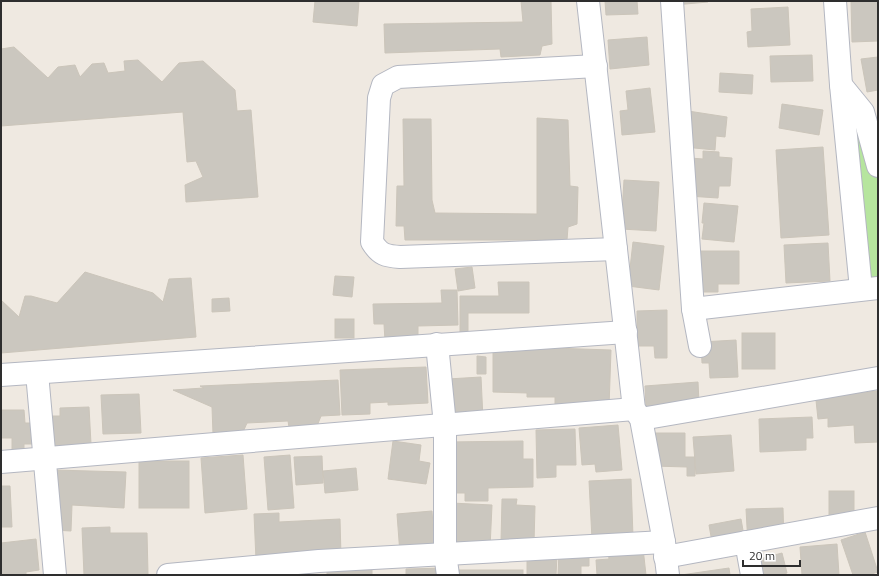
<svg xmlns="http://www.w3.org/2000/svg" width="879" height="576" font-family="'Titillium Web',sans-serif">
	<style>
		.green { fill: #b6e59e }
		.building { fill: #cbc7bf; stroke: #cbc5ba }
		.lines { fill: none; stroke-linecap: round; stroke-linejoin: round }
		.minor-casing { stroke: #b4b7c1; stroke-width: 24 }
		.minor { stroke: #fff; stroke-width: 22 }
	</style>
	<rect width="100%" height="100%" fill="#efe9e1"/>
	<polygon class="green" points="854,113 878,152 878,279 868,280"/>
	<g class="building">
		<polygon points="315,1 359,1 357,26 313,22"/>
		<polygon points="521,1 551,1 552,44 542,46 540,55 501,57 500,49 385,53 384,24 523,22"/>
		<polygon points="605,1 637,1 638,14 606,15"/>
		<polygon points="674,1 707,1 708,2 674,5"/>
		<polygon points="878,1 878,41 852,42 851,2"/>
		<polygon points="788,7 790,45 748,47 747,32 752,31 751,9"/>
		<polygon points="647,37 649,65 610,69 608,40"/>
		<polygon points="14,47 48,78 58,67 75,65 80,77 92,64 104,63 108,73 125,71 124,61 138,60 162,82 179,63 203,61 235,90 237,111 251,110 258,197 186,202 185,185 203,177 196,161 187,162 183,112 1,126 1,49"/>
		<polygon points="812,55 813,81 771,82 770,56"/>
		<polygon points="878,57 878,90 867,92 861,59"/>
		<polygon points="720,73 753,75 752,94 719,92"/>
		<polygon points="650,88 655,132 622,135 620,111 628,110 626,91"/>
		<polygon points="782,104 823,110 819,135 779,128"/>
		<polygon points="688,111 727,117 725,137 716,136 715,150 684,147"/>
		<polygon points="537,118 568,120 570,186 578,187 577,224 568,227 567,240 405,240 404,226 396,226 397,186 404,186 403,119 431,119 432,200 435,213 537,214"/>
		<polygon points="823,147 829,235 781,238 776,150"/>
		<polygon points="703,151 719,152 719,157 732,158 730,186 719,186 718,198 688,196 690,158 703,159"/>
		<polygon points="624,180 659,182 656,231 621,229"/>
		<polygon points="704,203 738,206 734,242 702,239 704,223 702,223"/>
		<polygon points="633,242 664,246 659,290 628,286"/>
		<polygon points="828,243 830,281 786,283 784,245"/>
		<polygon points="701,251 739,251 739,284 718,284 718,292 701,292"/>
		<polygon points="472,267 475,288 458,291 455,269"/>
		<polygon points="85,272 153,293 163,302 169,279 191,278 196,337 1,353 1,300 19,317 25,296 31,296 57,303"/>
		<polygon points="335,276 354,277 352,297 333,295"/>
		<polygon points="498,282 529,282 529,313 468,313 468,332 460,332 460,296 499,296"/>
		<polygon points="441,290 457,290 458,325 418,326 418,340 385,341 384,324 374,324 373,304 442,303"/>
		<polygon points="229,298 230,311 212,312 212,299"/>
		<polygon points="667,310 667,358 655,358 654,346 637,346 637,311"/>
		<rect x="335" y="319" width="19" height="19"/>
		<rect x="742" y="333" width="33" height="36"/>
		<polygon points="736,340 738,377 710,378 709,363 702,363 701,342"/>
		<polygon points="493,346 611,350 609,407 555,407 555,397 527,397 527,393 493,392"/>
		<polygon points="477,356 486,357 486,374 477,374"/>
		<polygon points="426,367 428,403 388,405 388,402 370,403 370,414 342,415 340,370"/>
		<polygon points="481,377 483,419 450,421 448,379"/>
		<polygon points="338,380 340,415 321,416 317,426 289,427 288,421 247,423 243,432 213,434 212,407 173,390 204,388 200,386"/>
		<polygon points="698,382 699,403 646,407 645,386"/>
		<polygon points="815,391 856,393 878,391 878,442 855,443 854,425 828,427 828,418 818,419"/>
		<polygon points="139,394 141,433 103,434 101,395"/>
		<polygon points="89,407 91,444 48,446 46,416 60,416 60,408"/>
		<polygon points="1,410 24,410 25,423 34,423 34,444 24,444 24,454 12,454 12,438 1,438"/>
		<polygon points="812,417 813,438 806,438 806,450 760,452 759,419"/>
		<polygon points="618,425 622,470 596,472 595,464 582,465 579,428"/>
		<polygon points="575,429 576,465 556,465 556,477 537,478 536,430"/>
		<polygon points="654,433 685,433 685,457 695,457 695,476 687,476 687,467 653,466"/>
		<polygon points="731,435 734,471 696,474 693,437"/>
		<polygon points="393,441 421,445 419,461 430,463 426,484 388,479"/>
		<polygon points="523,441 523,459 533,459 533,487 488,488 488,501 465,501 465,493 449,493 448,442"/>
		<polygon points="243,455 247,509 205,513 201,458"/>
		<polygon points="290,455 294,508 268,510 264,457"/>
		<polygon points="322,456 323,483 296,485 294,457"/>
		<rect x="139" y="461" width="50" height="47"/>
		<polygon points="356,468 358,490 325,493 323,471"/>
		<polygon points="54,470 126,472 124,508 72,505 71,531 53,530"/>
		<polygon points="631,479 633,537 592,539 589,481"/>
		<polygon points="1,486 10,486 12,527 1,527"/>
		<rect x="829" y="491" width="25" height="35"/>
		<polygon points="502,499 517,499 516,505 535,506 534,543 501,542"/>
		<polygon points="451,503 492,505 490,548 450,546"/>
		<polygon points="783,508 784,543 748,545 746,509"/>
		<polygon points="432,511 435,552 400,554 397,514"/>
		<polygon points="279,513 279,522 340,519 341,557 256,560 254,514"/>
		<polygon points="741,519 747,553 715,559 709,525"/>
		<polygon points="110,527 110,533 147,533 148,574 84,575 82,528"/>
		<polygon points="865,532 878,572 868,575 853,575 841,540"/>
		<polygon points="36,539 39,570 26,572 26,575 1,575 1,543"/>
		<polygon points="837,544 839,575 802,575 800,547"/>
		<polygon points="643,548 646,575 597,575 596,560 609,559 608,551"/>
		<polygon points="559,552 589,552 589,566 581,566 581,575 558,575"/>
		<polygon points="782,553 787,573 779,575 755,575 752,561"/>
		<polygon points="527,556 557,556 556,575 527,575"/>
		<polygon points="446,568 446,575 406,575 406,569"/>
		<polygon points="729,568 730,575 681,575"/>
		<rect x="327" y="569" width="45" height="6"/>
		<rect x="459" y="570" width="64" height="5"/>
	</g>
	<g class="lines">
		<g class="minor-casing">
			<g id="minor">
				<polyline points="588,1 634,409 641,419 664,542 668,575"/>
				<polyline points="672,1 693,309 700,346"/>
				<polyline points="835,1 841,85 861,289"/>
				<path d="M596 66 398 77 383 85 379 98 372 242C380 255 386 256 400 257L616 249"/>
				<polyline points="841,85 863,112 878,166"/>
				<polyline points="693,309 878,288"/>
				<polyline points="437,344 445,425 445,554 448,575"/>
				<polyline points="37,373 55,575"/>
				<polyline points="1,375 626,332"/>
				<polyline points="641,419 878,378"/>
				<polyline points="1,462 634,409"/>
				<polyline points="746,542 752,575"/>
				<polyline points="665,557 878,518"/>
				<polyline points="168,575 319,561 664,542"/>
			</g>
		</g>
		<use href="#minor" class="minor"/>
	</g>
	<rect width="879" height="576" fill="none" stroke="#2e2e2e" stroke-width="4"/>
	<path d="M743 560v6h57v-6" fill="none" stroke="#2e2e2e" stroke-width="2"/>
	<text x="749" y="560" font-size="12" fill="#2e2e2e" stroke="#ffffff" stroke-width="3" paint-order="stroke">20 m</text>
</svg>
